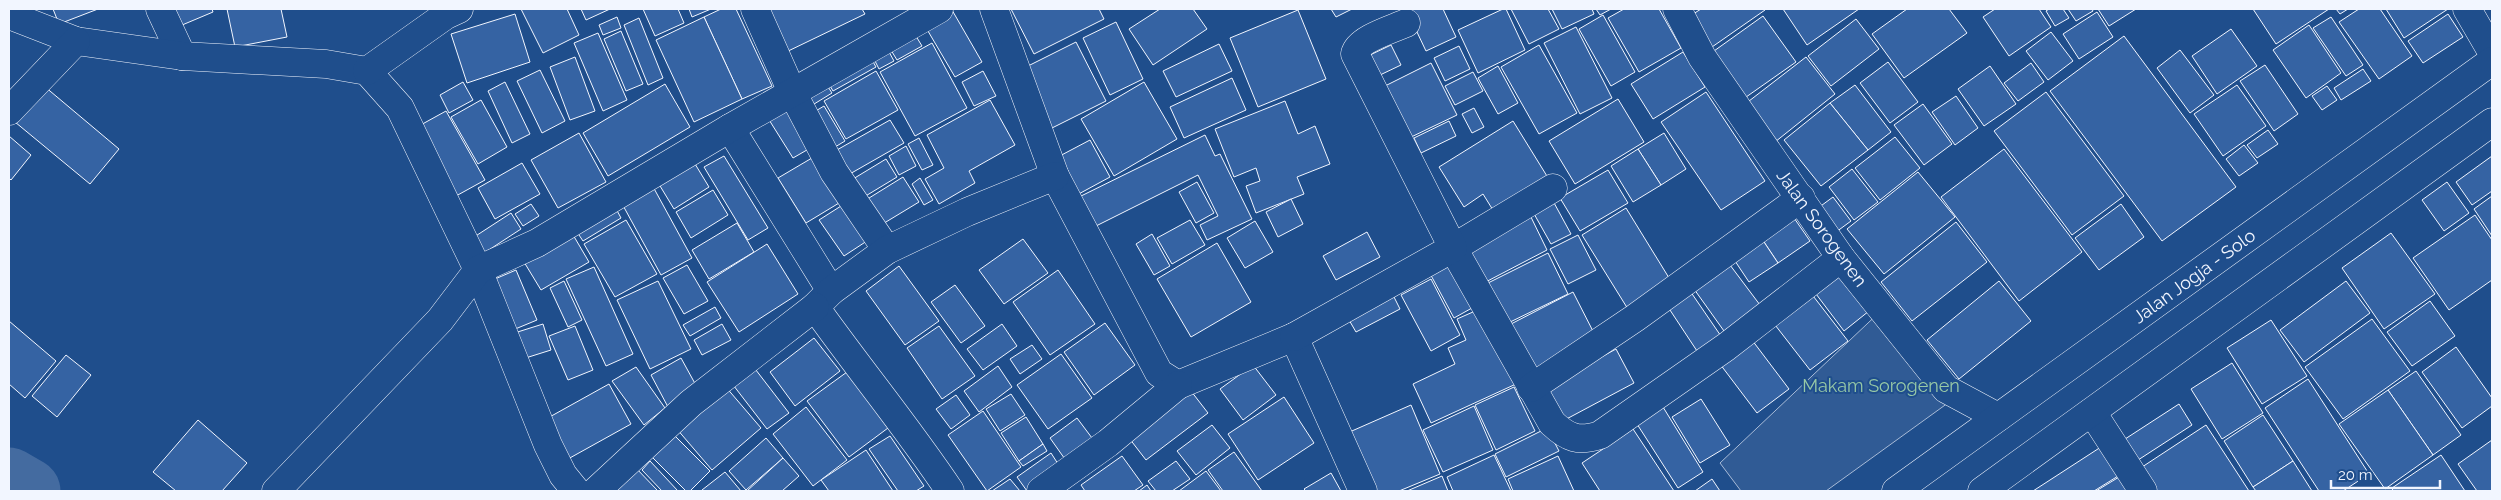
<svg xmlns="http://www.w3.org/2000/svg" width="2501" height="500" font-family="Raleway,sans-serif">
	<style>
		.built { fill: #305b95; stroke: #a8bbd7 }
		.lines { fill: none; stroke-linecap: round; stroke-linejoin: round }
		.river { stroke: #446ba0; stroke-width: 65 }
		.building { fill: #3563a3; stroke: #f2f6ff }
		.minor-casing { stroke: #f2f6ff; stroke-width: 29 }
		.highway-casing { stroke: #f2f6ff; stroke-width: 29 }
		.minor { stroke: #1f4e8c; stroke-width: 28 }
		.highway { stroke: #1f4e8c; stroke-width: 28 }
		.labels { text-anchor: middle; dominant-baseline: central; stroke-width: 4; stroke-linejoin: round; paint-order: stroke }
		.street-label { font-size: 18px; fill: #f2f6ff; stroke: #1f4e8c }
		.park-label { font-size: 18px; fill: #97c8a6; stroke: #1f4e8c }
	</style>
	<rect width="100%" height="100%" fill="#1f4e8c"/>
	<polygon class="built" points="1886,306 1959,395 1826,491 1741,491 1720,463"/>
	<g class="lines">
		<polyline class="river" points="9,480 28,491"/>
	</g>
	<g class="building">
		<polygon points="53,9 98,9 59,24"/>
		<polygon points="167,9 212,9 213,12 175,28"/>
		<polygon points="227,9 281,9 287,37 235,47"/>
		<polygon points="521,9 567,9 579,35 543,53"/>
		<polygon points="581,9 610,9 586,20"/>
		<polygon points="643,9 678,9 684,23 655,36"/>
		<polygon points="689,9 711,9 692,17"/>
		<polygon points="721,9 736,9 772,86 742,99 704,17"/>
		<polygon points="772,9 862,9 865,14 782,54 762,14"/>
		<polygon points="1011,9 1099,9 1104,19 1034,54"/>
		<polygon points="1160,9 1193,9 1207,29 1153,65 1129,29"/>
		<polygon points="1331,9 1352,9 1336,17"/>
		<polygon points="1406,9 1443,9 1456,37 1426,51"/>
		<polygon points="1503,9 1506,9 1525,50 1478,73 1458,30"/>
		<polygon points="1511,9 1548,9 1559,29 1529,44"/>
		<polygon points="1552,9 1592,9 1594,14 1562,29"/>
		<polygon points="1596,9 1611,9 1600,15"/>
		<polygon points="1624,9 1659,9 1681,48 1639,72 1608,18"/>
		<polygon points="1701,9 1764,9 1765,10 1712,47 1690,16"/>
		<polygon points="1783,9 1859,9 1807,45"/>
		<polygon points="1907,9 1949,9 1967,33 1904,78 1872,34"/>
		<polygon points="1995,9 2039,9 2051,27 2009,56 1983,17"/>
		<polygon points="2049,9 2063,9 2069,18 2055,26 2046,11"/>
		<polygon points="2068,9 2092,9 2093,11 2076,21"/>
		<polygon points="2098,9 2136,9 2109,26"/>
		<polygon points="2253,9 2329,9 2276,44"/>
		<polygon points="2336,9 2348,9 2340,14"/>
		<polygon points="2359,9 2380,9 2412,56 2379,79 2339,22"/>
		<polygon points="2386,9 2448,9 2404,38"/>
		<polygon points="952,10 982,62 955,77 925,26"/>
		<polygon points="1298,10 1326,79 1258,107 1230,38"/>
		<polygon points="2097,12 2113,37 2079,59 2063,34"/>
		<polygon points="515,14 530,62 467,83 451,34"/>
		<polygon points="2448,14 2463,37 2423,63 2408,41"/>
		<polygon points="1603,15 1635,72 1611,86 1579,29"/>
		<polygon points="1763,16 1796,62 1739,102 1707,56"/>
		<polygon points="617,17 621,28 603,35 599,25"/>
		<polygon points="704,17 742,99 694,122 656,40"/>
		<polygon points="2331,17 2363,65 2346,76 2313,28"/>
		<polygon points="639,18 663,78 648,85 624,25"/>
		<polygon points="1856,19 1879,49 1831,86 1808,56"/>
		<polygon points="1116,22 1143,79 1110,95 1083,38"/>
		<polygon points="2309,25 2341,73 2306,98 2273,50"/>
		<polygon points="1576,27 1612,98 1580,114 1544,43"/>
		<polygon points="911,28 922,46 897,60 886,42"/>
		<polygon points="2231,29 2257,66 2217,94 2192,56"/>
		<polygon points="621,31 643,84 626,91 604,39"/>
		<polygon points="2051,32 2073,61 2048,80 2026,51"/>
		<polygon points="598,33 627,100 603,111 574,43"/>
		<polygon points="2124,36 2236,187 2162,241 2050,91"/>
		<polygon points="883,41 894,61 879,69 869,49"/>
		<polygon points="1076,42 1106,101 1050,129 1020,70"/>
		<polygon points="932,43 967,108 915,136 880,72"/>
		<polygon points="1219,44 1232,71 1176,97 1163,71"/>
		<polygon points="1391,45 1401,65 1380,75 1370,55"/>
		<polygon points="1539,45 1577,113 1539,134 1501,67"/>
		<polygon points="1459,46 1470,69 1445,81 1434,58"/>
		<polygon points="2180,50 2214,95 2190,113 2157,68"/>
		<polygon points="867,51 876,67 833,91 824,75"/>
		<polygon points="1683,52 1705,87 1653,119 1631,84"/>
		<polygon points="575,57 595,111 570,120 550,67"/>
		<polygon points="1806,57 1835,94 1770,146 1740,108"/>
		<polygon points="1888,62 1918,102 1890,123 1860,83"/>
		<polygon points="1431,63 1457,115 1407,139 1381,88"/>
		<polygon points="2031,63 2044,82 2018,101 2004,83"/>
		<polygon points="2265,65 2298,114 2274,131 2240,81"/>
		<polygon points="1498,66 1518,103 1498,114 1478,78"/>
		<polygon points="1990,66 2016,104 1984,126 1958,89"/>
		<polygon points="2363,69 2371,81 2341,100 2334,88"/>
		<polygon points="540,70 565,121 542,133 517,81"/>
		<polygon points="876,71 898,110 846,139 824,101"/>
		<polygon points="983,71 996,96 974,106 962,82"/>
		<polygon points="1473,72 1483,91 1455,105 1445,86"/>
		<polygon points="1232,78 1246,110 1184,138 1170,107"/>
		<polygon points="823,79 832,93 806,109 797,95"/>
		<polygon points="463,82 473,100 449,113 440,95"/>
		<polygon points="505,82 530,134 512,143 488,91"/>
		<polygon points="1144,82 1177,139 1114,176 1081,119"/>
		<polygon points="665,84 690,127 608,176 583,133"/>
		<polygon points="1855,85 1891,132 1868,150 1830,103"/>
		<polygon points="2237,85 2266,126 2223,156 2194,114"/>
		<polygon points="44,86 119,149 90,184 15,122"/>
		<polygon points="2327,86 2337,100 2322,110 2312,96"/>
		<polygon points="1706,92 1765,181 1721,210 1661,122"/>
		<polygon points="2046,92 2124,196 2072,235 1994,131"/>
		<polygon points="1956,96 1978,128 1955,145 1932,112"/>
		<polygon points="791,98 819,143 793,158 766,115"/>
		<polygon points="1618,99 1644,142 1575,184 1549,141"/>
		<polygon points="481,100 507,147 478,164 451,117"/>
		<polygon points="990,100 1015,145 969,171 975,183 939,204 925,179 944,168 927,135"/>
		<polygon points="1285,101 1298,134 1315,126 1330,164 1297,177 1304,194 1256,213 1246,186 1260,181 1256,168 1234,177 1215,129"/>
		<polygon points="1830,103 1868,150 1821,186 1784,140"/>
		<polygon points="1923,104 1952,144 1924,165 1894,125"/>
		<polygon points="824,106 845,141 830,150 809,115"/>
		<polygon points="1474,108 1484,127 1472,133 1462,114"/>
		<polygon points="446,111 485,180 456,196 417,127"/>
		<polygon points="890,120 904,143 841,179 828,155"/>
		<polygon points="1449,121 1456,136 1421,153 1414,138"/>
		<polygon points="1513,121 1550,181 1496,215 1483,194 1464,207 1439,167"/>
		<polygon points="2268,130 2278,144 2257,158 2247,145"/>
		<polygon points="579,133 606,182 558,208 531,160"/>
		<polygon points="1664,133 1686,169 1661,185 1638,149"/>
		<polygon points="1205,135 1215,156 1220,154 1252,219 1207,240 1200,225 1218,216 1198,175 1092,228 1077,198"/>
		<polygon points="9,136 31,155 11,180 9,178"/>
		<polygon points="1895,137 1920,168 1880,200 1855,168"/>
		<polygon points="919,138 933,165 922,170 908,144"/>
		<polygon points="1090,140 1110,177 1075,196 1054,159"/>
		<polygon points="2244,145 2258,163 2239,176 2226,159"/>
		<polygon points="906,146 916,166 899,175 889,156"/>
		<polygon points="1638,149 1661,185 1633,202 1611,166"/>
		<polygon points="2004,149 2082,252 2019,301 1941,197"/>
		<polygon points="689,154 709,187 674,209 654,176"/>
		<polygon points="817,155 844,200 806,223 778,178"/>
		<polygon points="724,156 768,228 748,240 704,167"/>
		<polygon points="2492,156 2492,191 2472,205 2456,182"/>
		<polygon points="886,159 897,177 859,200 848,182"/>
		<polygon points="522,163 540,194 495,219 478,188"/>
		<polygon points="1852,169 1878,202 1854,220 1829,187"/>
		<polygon points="1608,170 1628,203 1580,231 1560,198"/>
		<polygon points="1918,172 1955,217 1884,274 1847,229"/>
		<polygon points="903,177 919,202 876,228 861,203"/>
		<polygon points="920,178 933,200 924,205 912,184"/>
		<polygon points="1197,182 1214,213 1196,223 1179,192"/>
		<polygon points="2447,182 2469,213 2444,231 2422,200"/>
		<polygon points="651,183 692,258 661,275 620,200"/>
		<polygon points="713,190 728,215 691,238 676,212"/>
		<polygon points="2492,196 2492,236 2474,209"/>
		<polygon points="1833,197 1851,221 1832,235 1814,211"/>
		<polygon points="852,199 876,235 844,256 819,220"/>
		<polygon points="1291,199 1303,224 1278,237 1266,212"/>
		<polygon points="1553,201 1571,234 1551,244 1533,212"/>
		<polygon points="531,204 539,216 523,226 515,214"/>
		<polygon points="2121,204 2144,237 2099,270 2075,238"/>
		<polygon points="614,205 621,218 583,241 575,229"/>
		<polygon points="1626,208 1674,286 1631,314 1582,235"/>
		<polygon points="511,213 521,229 478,257 468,241"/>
		<polygon points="1529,213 1547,250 1478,286 1459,249"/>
		<polygon points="1792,215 1810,241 1778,263 1760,236"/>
		<polygon points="2475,215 2492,240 2492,280 2449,310 2413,258"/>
		<polygon points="626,220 657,274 615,297 584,244"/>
		<polygon points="1190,220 1205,245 1172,264 1157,238"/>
		<polygon points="1255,221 1273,252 1245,268 1227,238"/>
		<polygon points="1956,222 1987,262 1912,321 1881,282"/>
		<polygon points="737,223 754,252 709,279 692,250"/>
		<polygon points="569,228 589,262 541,290 521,257"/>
		<polygon points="1367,232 1380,257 1336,280 1323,256"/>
		<polygon points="2391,233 2435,294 2384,329 2342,268"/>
		<polygon points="1152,234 1170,266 1154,275 1136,244"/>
		<polygon points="1578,235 1596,270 1568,284 1550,249"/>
		<polygon points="1760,236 1778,263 1749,282 1731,255"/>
		<polygon points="1023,239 1048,273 1004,304 979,270"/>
		<polygon points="1217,243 1251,302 1191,337 1157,279"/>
		<polygon points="767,244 798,294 739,332 707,282"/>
		<polygon points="1454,253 1481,303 1454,318 1427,268"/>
		<polygon points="1548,253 1568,294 1506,324 1486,284"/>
		<polygon points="1724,257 1760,305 1724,331 1689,282"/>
		<polygon points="687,265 708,301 684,314 663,278"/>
		<polygon points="899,266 939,321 905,345 866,291"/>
		<polygon points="594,267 633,354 606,366 566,279"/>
		<polygon points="516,270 537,320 508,332 488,282"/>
		<polygon points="1058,270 1095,324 1050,355 1013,302"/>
		<polygon points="1838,270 1869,311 1844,331 1813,290"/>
		<polygon points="1431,279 1460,335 1431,351 1401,295"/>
		<polygon points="564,281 582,320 568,327 550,288"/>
		<polygon points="658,281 691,349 650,369 617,300"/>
		<polygon points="1999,281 2031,321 1959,379 1927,340"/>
		<polygon points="2346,281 2370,313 2304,362 2280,330"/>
		<polygon points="955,285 985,326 961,343 931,302"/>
		<polygon points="1688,288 1723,339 1699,354 1666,304"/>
		<polygon points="1390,289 1400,309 1356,332 1345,313"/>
		<polygon points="1573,292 1598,341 1536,372 1511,324"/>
		<polygon points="1810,292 1848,341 1810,370 1772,321"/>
		<polygon points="2430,301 2455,336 2412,366 2387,332"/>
		<polygon points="715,307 721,318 690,336 683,325"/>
		<polygon points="1482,308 1516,384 1431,423 1413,384 1455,364 1448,348 1466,340 1457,319"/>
		<polygon points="2372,319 2410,371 2343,419 2305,367"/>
		<polygon points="2271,320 2307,376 2262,404 2227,348"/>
		<polygon points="9,321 56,361 25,398 9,384"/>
		<polygon points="1105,323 1135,365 1094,395 1064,352"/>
		<polygon points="543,324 551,350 516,361 508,335"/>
		<polygon points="722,324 731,340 702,355 694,340"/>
		<polygon points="1002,324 1017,346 983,370 967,349"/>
		<polygon points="575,326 593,370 568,380 549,336"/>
		<polygon points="939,326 975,376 942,399 907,348"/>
		<polygon points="814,338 840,371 795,406 770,372"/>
		<polygon points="1752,340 1789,389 1757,413 1720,364"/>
		<polygon points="1032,345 1042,359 1020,374 1010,359"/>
		<polygon points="2456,347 2492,398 2492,406 2462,428 2422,372"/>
		<polygon points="1616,349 1634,383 1559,423 1541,390"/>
		<polygon points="1061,354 1092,398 1048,429 1017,385"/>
		<polygon points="66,355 91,375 57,417 32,396"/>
		<polygon points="681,358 698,389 668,407 651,375"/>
		<polygon points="749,361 789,413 767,429 727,377"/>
		<polygon points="2232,363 2263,413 2222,439 2191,389"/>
		<polygon points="1253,365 1276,395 1243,420 1220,389"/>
		<polygon points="998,366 1012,387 979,412 964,391"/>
		<polygon points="636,367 665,408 644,425 612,381"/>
		<polygon points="2416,371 2461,435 2433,455 2388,390"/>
		<polygon points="847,372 888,428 849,457 807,401"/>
		<polygon points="2308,379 2369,474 2343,491 2319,491 2265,408"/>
		<polygon points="609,384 631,424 568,459 546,419"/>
		<polygon points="725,386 761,428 712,470 676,428"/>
		<polygon points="1514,387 1535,431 1496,450 1475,405"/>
		<polygon points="2388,390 2433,455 2385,489 2339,424"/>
		<polygon points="1191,391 1208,413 1146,460 1129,438"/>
		<polygon points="1011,394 1025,415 1000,431 986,409"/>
		<polygon points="956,395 970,415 951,429 936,409"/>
		<polygon points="1284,397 1314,443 1258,480 1228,434"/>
		<polygon points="1701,399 1730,445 1700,463 1672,417"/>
		<polygon points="2179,404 2192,425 2135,462 2122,441"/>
		<polygon points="1411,405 1440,474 1399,491 1369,491 1345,434"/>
		<polygon points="1474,406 1493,450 1443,472 1423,430"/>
		<polygon points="806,407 847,460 813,486 773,434"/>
		<polygon points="1663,407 1703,472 1678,488 1637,424"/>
		<polygon points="983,411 1021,467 987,491 948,435"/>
		<polygon points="2263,415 2293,461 2253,487 2224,441"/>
		<polygon points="1026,417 1043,444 1019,461 1001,433"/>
		<polygon points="1077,418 1095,442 1067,462 1050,438"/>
		<polygon points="198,420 247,463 222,491 176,491 153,472"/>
		<polygon points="1212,425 1230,448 1196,475 1177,451"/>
		<polygon points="2206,425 2249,491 2150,491 2136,471"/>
		<polygon points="1547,428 1559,451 1506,477 1495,454"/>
		<polygon points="1633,429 1674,491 1600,491 1582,463"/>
		<polygon points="673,434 710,471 690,491 686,491 651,456"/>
		<polygon points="890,436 924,486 916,491 898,491 869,449"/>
		<polygon points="766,438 783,458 746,490 729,471"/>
		<polygon points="2492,440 2492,491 2477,491 2458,464"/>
		<polygon points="1043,444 1047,451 1023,466 1019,461"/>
		<polygon points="2104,445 2123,473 2094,491 2033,491"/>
		<polygon points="866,450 893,491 829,491 821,480"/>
		<polygon points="1234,452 1262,491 1223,491 1208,470"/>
		<polygon points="1051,453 1060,467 1027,491 1017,477"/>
		<polygon points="1494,455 1511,491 1453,491 1447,477"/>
		<polygon points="2441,455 2465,491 2393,491 2392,488"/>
		<polygon points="1122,456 1143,485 1134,491 1085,491 1081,485"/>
		<polygon points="1558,456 1574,491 1513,491 1508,479"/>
		<polygon points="783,458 799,476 782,491 747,491"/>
		<polygon points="650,461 678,491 662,491 642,470"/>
		<polygon points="1176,461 1190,479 1172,491 1156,491 1148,481"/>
		<polygon points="2293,461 2312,491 2256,491 2253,487"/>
		<polygon points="635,467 658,491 610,491"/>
		<polygon points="1206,471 1221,491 1179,491"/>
		<polygon points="725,472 741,491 703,491 702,490"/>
		<polygon points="1331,473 1341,491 1306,491 1304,489"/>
		<polygon points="2124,474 2135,491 2096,491"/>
		<polygon points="1442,476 1448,491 1407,491"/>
		<polygon points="1010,479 1020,491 992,491"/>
		<polygon points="1712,479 1720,491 1695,491"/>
		<polygon points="1147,485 1151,491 1139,491"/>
	</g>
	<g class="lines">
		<g class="minor-casing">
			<g id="minor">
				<polyline points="160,9 182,56"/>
				<polyline points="755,9 792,92 834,172 887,250"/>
				<polyline points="994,9 1055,176 1159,373 1178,385 1294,337 1363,491"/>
				<polyline points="1677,9 1702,57 1841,258 1946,389 1998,417"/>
				<polyline points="2467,9 2492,52"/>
				<polyline points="9,15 76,41 182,56 326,64 367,71 400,108 478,270 548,445 563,475 576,491"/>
				<polyline points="367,71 446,15 459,9"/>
				<polyline points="9,111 76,41"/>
				<path d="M730 128 831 291 815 307C859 369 908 428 950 491"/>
				<path d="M1553 188 1453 248 1552 423C1568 438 1578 442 1600 435L1726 347 1841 258"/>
				<polyline points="831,291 887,250 967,212 1055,176"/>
				<path d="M1294 337 1453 248 1355 54C1358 39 1393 29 1406 23"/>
				<polyline points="1531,388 1635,318 1801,198"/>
				<polyline points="2092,412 2143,491"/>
				<polyline points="276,491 440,320 478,270 537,243 730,128 939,9"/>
				<polyline points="596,491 691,403 815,307"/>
				<polyline points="1041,491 1108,443 1178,385"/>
			</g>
		</g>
		<g class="highway-casing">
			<g id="highway">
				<polyline points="1896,491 2492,61"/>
				<polyline points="1982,491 2492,122"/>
			</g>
		</g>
		<use href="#minor" class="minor"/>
		<use href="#highway" class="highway"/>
	</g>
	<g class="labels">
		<g class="street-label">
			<text transform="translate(1822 228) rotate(54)">Jalan Sorogenen</text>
			<text transform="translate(2194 276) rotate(-36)">Jalan Jogja - Solo</text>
		</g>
		<g class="park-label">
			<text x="1881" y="385">Makam Sorogenen</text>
		</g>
	</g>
	<rect width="2501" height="500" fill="none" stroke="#f2f6ff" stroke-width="20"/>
	<path d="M2331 480v8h109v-8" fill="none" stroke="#f2f6ff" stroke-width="2.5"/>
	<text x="2338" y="480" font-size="15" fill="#f2f6ff" stroke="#1f4e8c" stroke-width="4" paint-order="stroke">20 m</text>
</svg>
